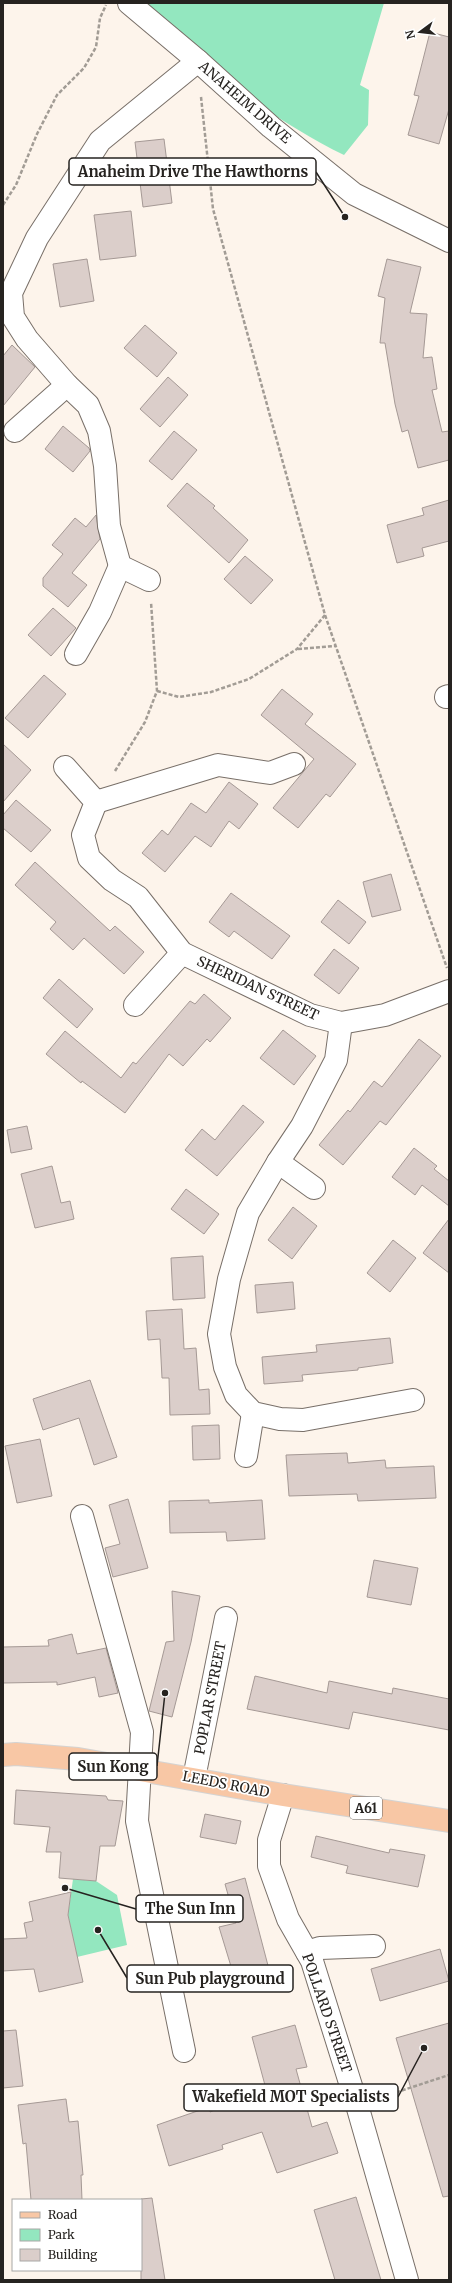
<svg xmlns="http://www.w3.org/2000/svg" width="452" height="2283" font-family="Merriweather,serif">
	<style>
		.green { fill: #93e7bf }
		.building { fill: #dbceca; stroke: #a59995 }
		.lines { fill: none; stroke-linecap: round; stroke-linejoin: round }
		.minor-casing { stroke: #786f68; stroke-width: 24 }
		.major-casing { stroke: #d4d3d2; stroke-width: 24 }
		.path { stroke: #a29c95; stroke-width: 2.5; stroke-dasharray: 4 2; stroke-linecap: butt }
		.minor { stroke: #fff; stroke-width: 22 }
		.major { stroke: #f8c7a5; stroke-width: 22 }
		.labels { text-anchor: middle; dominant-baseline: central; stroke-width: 3.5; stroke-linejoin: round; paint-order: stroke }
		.shield { fill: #fff; stroke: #676563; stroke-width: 1 }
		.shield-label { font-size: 13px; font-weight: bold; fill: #262320 }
		.street-label { font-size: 14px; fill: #262320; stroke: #fff }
		.leader { fill: none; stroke: #262320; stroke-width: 1.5 }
		.callout-dot { fill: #262320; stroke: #fff; stroke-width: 1.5 }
		.callout { fill: #fff; stroke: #262320; stroke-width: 1.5 }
		.callout-label { font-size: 15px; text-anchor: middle; font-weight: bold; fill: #262320 }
	</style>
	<rect width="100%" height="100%" fill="#fdf4eb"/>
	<g class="green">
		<path d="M129 3H384L360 85 369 90 368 125 344 155C265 116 196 59 129 3Z"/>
		<polygon points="73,1879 96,1881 117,1895 127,1945 77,1957 68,1915"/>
	</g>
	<g class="building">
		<polygon points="430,32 449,37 449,109 439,144 408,135 419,96 414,95"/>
		<polygon points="164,139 172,203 143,207 135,142"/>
		<polygon points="131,211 136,256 100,260 94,215"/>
		<polygon points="87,259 94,301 60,307 53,264"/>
		<polygon points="387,259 421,267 410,313 427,314 423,358 432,357 437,389 432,390 442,432 449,431 449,460 418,468 408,430 402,432 395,404 385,343 380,343 385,298 378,296"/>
		<polygon points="145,325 177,353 157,377 124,348"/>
		<polygon points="12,345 35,367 3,406 3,356"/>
		<polygon points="168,377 188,395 160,427 140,409"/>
		<polygon points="63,426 89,448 90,451 73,472 45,449"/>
		<polygon points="174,431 197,450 172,480 149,461"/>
		<polygon points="187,483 215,506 213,508 248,540 229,563 167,506"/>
		<polygon points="449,500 449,541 422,548 424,556 397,563 387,525 424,515 422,508"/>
		<polygon points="96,515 100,539 72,573 87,585 68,607 43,586 43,578 63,554 52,545 75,518 86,527"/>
		<polygon points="245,556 273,580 251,604 224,579"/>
		<polygon points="53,608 76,628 51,656 28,635"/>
		<polygon points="44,675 66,694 28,738 5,718"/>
		<polygon points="282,689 313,714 305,724 356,764 330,797 326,794 298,828 273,808 314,759 261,715"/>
		<polygon points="3,744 31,770 3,802"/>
		<polygon points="229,782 258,804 239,829 229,821 211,847 195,836 165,872 142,853 162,830 168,835 191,803 206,813"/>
		<polygon points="16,800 51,830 31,852 3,828 3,815"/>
		<polygon points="35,862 110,931 115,926 144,952 124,974 84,938 73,950 50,929 56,922 15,885"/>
		<polygon points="391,874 401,910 372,917 363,882"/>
		<polygon points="231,893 290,936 272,959 234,931 229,937 209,922"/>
		<polygon points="338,900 366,922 349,944 321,922"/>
		<polygon points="334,949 359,968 339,994 314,975"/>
		<polygon points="59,979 93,1009 77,1028 43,998"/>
		<polygon points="204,994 231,1018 210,1042 207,1039 183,1066 169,1054 125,1113 82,1081 81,1083 46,1054 65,1031 121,1078 133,1062 136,1064 190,1001 195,1004"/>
		<polygon points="283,1030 316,1056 294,1085 260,1058"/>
		<polygon points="419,1039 441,1056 386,1125 380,1121 343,1165 319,1145 348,1110 350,1112 374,1081 382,1087"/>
		<polygon points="243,1105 264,1122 217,1176 185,1150 202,1129 215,1140"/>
		<polygon points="27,1126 32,1149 11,1153 7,1130"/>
		<polygon points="414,1148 437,1166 434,1169 449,1181 449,1206 422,1185 415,1195 392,1177"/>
		<polygon points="52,1166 61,1203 70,1201 74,1219 35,1228 21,1174"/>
		<polygon points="186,1189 219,1214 204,1234 171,1209"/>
		<polygon points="293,1207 317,1226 292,1259 268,1240"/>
		<polygon points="449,1219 449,1273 423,1253"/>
		<polygon points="393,1240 416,1258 390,1292 367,1273"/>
		<polygon points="203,1256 205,1298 173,1300 171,1258"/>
		<polygon points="293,1282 295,1309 257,1313 255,1285"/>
		<polygon points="182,1309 184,1349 196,1348 199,1390 209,1389 210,1414 170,1415 169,1378 162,1378 160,1339 148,1340 146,1311"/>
		<polygon points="390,1338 393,1363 358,1368 358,1370 302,1375 303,1381 264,1384 262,1357 317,1352 316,1345"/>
		<polygon points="90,1380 117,1457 94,1465 79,1418 43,1430 33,1399"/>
		<polygon points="219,1425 220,1459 193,1460 192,1426"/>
		<polygon points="40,1439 52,1496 17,1503 5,1446"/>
		<polygon points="347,1453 348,1463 385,1460 386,1468 434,1466 436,1498 358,1501 357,1494 289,1496 286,1455"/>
		<polygon points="128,1499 148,1568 113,1577 105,1548 120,1544 109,1505"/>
		<polygon points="209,1500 209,1503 262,1500 265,1539 227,1541 226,1532 170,1533 169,1501"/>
		<polygon points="374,1560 418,1568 411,1605 367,1597"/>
		<polygon points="172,1591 200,1596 191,1642 172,1717 149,1711 166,1642 174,1641"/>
		<polygon points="72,1634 77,1654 106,1648 118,1693 99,1697 95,1677 57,1685 57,1682 3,1683 3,1647 49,1646 48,1640"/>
		<polygon points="255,1676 327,1693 329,1681 392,1694 393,1688 449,1699 449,1730 353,1712 349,1729 247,1709"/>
		<polygon points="16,1790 106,1796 108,1800 123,1801 115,1846 100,1846 96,1881 59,1878 61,1852 46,1852 50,1827 14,1824"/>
		<polygon points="205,1814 241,1821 236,1844 200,1837"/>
		<polygon points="316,1836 389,1853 390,1849 425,1855 418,1887 346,1873 348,1866 311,1857"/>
		<polygon points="245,1878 271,1977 237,1986 219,1927 236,1923 225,1884"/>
		<polygon points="71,1892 68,1915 83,1982 39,1992 34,1969 3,1971 3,1939 27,1938 24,1923 33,1921 29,1902"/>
		<polygon points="440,1949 449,1981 380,2001 371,1969"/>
		<polygon points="449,2023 449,2196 443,2197 396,2038"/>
		<polygon points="295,2025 307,2067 296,2069 312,2127 327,2122 338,2153 277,2173 262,2132 222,2145 223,2149 169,2166 157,2125 209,2107 210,2112 266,2089 252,2037"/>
		<polygon points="16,2030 23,2086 3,2088 3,2031"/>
		<polygon points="66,2099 69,2122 78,2121 83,2175 81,2175 82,2200 31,2200 26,2143 23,2144 18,2105"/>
		<polygon points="356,2197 381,2280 335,2280 314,2210"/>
		<polygon points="152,2198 165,2280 141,2280 141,2199"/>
	</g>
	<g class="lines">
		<g class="minor-casing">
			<g id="minor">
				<polyline points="129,3 198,61 271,127 354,194 449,241"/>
				<polyline points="15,431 67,385"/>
				<polyline points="149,580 120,566 109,526 105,466 99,431 88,405 67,385 27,339 13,317 11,293 37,238 100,141 198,61"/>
				<polyline points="76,654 100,612 120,566"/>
				<polyline points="446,697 449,696"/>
				<polyline points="65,767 96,802 83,835 89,858 112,880 138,897 182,953 310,1015 341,1023 385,1015 449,991"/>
				<polyline points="96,802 218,765 270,773 294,764"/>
				<polyline points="135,1005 182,953"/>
				<polyline points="341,1023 336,1060 302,1126 278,1162 248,1213 229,1279 219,1334 225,1367 236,1395 253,1413 280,1419 303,1420 413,1400"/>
				<polyline points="278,1162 314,1188"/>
				<polyline points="246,1456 253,1413"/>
				<polyline points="82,1516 142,1732 137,1821 184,2051"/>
				<polyline points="194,1778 226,1618"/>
				<polyline points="283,1795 269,1840 269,1866 288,1919 312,1961 357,2105 407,2280"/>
				<polyline points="307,1952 320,1948 374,1946"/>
			</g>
		</g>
		<g class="major-casing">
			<polyline id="major" points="3,1755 16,1754 78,1759 283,1795 449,1821"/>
		</g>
		<g class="path">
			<polyline points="201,97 213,209 325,615 447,968"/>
			<polyline points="3,205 16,185 37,134 57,95 84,68 96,47 100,18 106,5"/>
			<polyline points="298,649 335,646"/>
			<polyline points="157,691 179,697 211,692 249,679 297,649 325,615"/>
			<polyline points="115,771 145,722 157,691 151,602"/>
			<polyline points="379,2098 449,2075"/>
		</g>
		<use href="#minor" class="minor"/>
		<use href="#major" class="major"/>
	</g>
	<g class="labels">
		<rect class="shield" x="350" y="1797" width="32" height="22" rx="3"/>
		<g class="shield-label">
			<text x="366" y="1808">A61</text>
		</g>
		<g class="street-label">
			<text transform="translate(245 102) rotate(41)">ANAHEIM DRIVE</text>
			<text transform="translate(258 988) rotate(25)">SHERIDAN STREET</text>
			<text transform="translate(210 1698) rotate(-79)">POPLAR STREET</text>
			<text transform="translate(226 1784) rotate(11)">LEEDS ROAD</text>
			<text transform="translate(327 2013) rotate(71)">POLLARD STREET</text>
		</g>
	</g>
	<path class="leader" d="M345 217L316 172M165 1693L157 1766M65 1888L136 1909M98 1930L127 1978M424 2048L398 2097"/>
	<g class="callout-dot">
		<circle cx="345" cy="217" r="4"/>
		<circle cx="165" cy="1693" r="4"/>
		<circle cx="65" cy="1888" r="4"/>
		<circle cx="98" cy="1930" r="4"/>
		<circle cx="424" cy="2048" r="4"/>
	</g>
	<g class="callout">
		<rect x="69" y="158" width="247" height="27" rx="4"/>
		<rect x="69" y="1753" width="88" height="27" rx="4"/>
		<rect x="136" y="1895" width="107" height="27" rx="4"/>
		<rect x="127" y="1965" width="166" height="27" rx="4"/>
		<rect x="184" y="2084" width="214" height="27" rx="4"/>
	</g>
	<g class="callout-label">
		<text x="193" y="177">Anaheim Drive The Hawthorns</text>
		<text x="113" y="1772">Sun Kong</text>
		<text x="190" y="1914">The Sun Inn</text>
		<text x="210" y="1984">Sun Pub playground</text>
		<text x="291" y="2102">Wakefield MOT Specialists</text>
	</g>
	<rect width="452" height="2283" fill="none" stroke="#262320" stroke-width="8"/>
	<rect x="12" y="2199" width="130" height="72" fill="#ffffff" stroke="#a8a7a6"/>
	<rect x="20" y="2212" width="20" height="6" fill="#f8c7a5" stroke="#a8a7a6"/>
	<text x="48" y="2219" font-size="12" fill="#262320">Road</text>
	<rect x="20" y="2229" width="20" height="12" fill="#93e7bf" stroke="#a8a7a6"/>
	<text x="48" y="2239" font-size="12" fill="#262320">Park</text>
	<rect x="20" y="2249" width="20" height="12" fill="#dbceca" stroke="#a8a7a6"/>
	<text x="48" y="2259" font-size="12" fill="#262320">Building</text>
	<g transform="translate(420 32) rotate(255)" stroke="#ffffff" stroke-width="3" paint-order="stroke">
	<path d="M0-3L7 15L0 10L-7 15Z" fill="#262320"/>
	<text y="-6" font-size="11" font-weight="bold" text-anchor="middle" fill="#262320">N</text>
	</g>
</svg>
